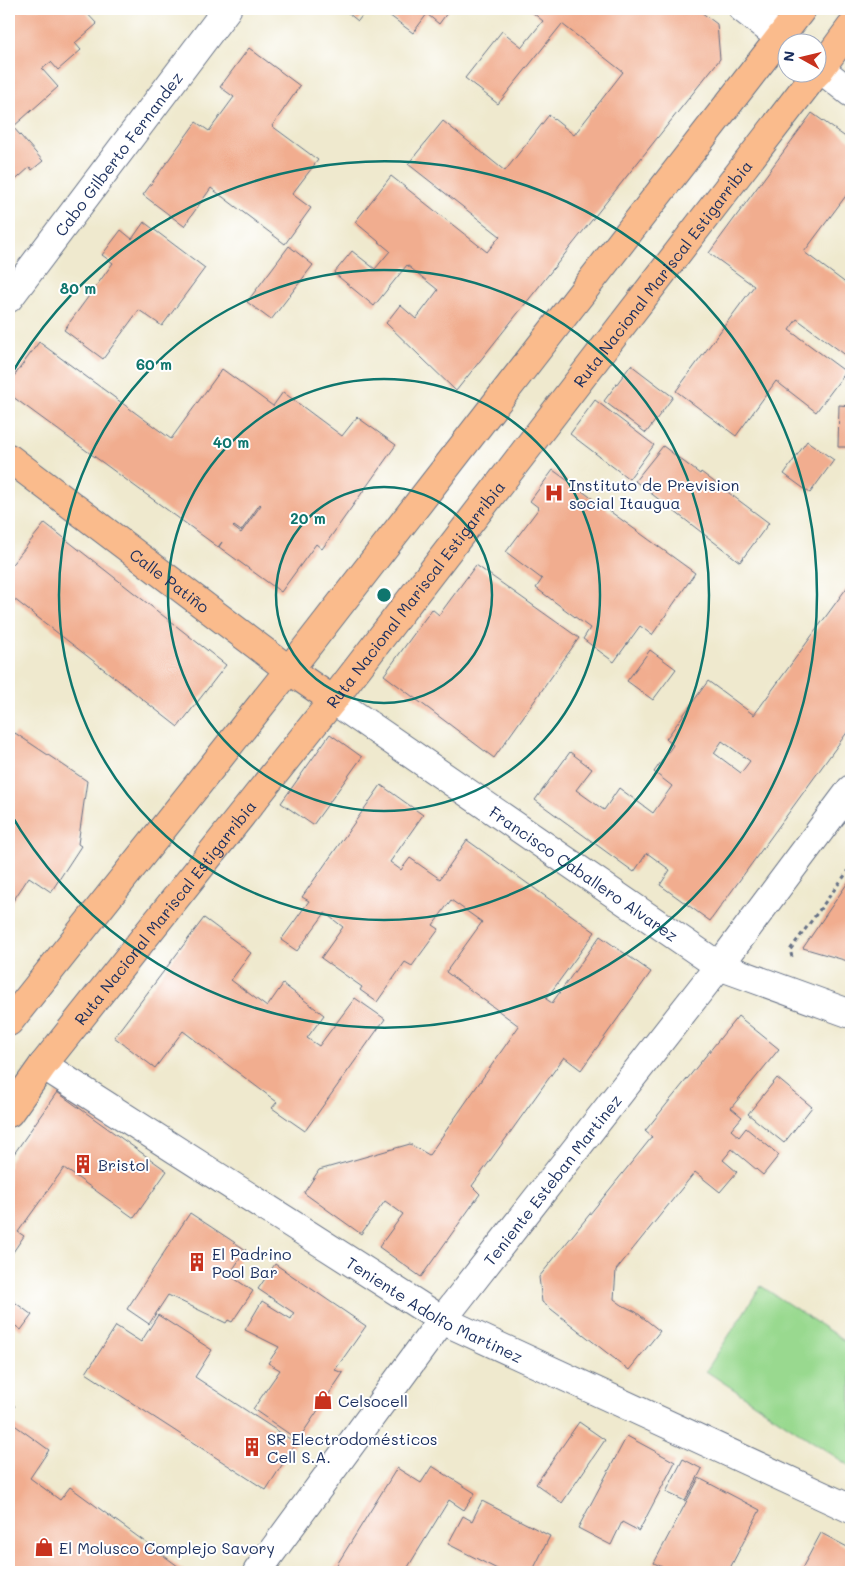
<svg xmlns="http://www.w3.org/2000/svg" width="860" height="1581" font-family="Mali,sans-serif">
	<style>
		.green { fill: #99d98f; stroke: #5a8476 }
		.building { fill: #f1ad8f; fill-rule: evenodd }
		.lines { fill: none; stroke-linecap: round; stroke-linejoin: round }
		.minor-casing { stroke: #657085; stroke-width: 30 }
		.major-casing { stroke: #657085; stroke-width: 30 }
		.highway-casing { stroke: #657085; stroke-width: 30 }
		.path { stroke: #657085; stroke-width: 3; stroke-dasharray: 4 4; stroke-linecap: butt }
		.minor { stroke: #fff; stroke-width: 28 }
		.major { stroke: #fabb8c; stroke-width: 28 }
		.highway { stroke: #fabb8c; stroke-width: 28 }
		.ring { fill: none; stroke: #0f766e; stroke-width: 2.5 }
		.labels { text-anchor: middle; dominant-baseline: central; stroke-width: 4; stroke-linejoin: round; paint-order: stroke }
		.street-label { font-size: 16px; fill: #1b2f5e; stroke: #fff }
		.poi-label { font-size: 16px; fill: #1b2f5e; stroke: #fff; text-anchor: start }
		.centre { fill: #0f766e; stroke: #fff; stroke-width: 2.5 }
		.ring-label { font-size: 15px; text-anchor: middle; font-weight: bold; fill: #0f766e; stroke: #fff; stroke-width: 4; stroke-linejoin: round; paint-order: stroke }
	</style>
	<rect width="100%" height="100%" fill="#fff"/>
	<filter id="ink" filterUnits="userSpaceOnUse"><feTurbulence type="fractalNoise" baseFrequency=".02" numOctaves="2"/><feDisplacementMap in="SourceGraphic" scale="10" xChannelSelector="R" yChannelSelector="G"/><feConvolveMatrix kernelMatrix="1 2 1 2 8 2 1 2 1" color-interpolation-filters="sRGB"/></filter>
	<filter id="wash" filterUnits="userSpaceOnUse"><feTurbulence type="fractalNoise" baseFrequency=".0096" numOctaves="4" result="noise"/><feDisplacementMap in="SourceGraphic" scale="20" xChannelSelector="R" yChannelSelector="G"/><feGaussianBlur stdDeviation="1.12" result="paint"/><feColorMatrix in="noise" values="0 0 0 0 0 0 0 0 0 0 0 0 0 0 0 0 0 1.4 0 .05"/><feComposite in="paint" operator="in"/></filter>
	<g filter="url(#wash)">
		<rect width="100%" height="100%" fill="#efe9ce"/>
		<polygon class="green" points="761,1286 851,1345 851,1467 706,1371"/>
		<g id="blocks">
			<g class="building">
				<polygon points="9,9 83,9 97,24 75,43 81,50 58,70 51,62 42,69 58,87 13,127 43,161 32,170 30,167 9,186 9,35 11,33 9,30"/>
				<polygon points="343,9 367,9 358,21"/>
				<polygon points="381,9 450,9 439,24 427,14 413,33"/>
				<polygon points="528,9 697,9 717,24 720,59 456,391 386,323 400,305 416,319 438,290 407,265 374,306 334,273 352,251 375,269 390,251 355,222 391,176 487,252 500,236 408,164 443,121 505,171 549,115 574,135 623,72 562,24 498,104 465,78 502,31 522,47 543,21"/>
				<polygon points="249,48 300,86 272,126 318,160 292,194 311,208 285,244 211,188 184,226 143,195 196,122 209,131 234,97 220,87"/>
				<polygon points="812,113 851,141 851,189 804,252 851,287 851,359 797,319 789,330 846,372 816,412 776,381 736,436 676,391 754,286 709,253"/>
				<polygon points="144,222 205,268 162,326 139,310 103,359 64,330 113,263 102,255 121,230 132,239"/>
				<polygon points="289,246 313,265 271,320 247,302"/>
				<path d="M39 342 171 439 222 369 273 406 283 392 342 436 357 417 396 445 322 549 316 544 281 592 219 547 222 542 218 547 9 394V383ZM260 504 261 505 241 533 233 527 234 526 241 531Z"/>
				<polygon points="631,365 673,397 646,433 604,401"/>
				<polygon points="595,400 654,445 629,479 570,434"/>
				<polygon points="839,405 851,406 851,447 838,447"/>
				<polygon points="807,441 834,460 810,493 784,474"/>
				<polygon points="663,446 700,474 701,472 769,523 740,562 635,481"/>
				<polygon points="553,470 695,573 652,635 640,626 614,662 583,639 590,628 536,588 542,579 506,552 539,508 530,501"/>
				<polygon points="45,523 226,665 178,727 9,595 9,568"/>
				<polygon points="476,565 579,638 494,758 384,675 432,609 439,615"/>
				<path d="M851 582V727L710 921 660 885 670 870 647 853 634 872 535 800 570 752 592 769 576 790 604 810 619 788 653 813 672 786 654 772 673 745 666 739 708 681 754 715ZM722 741 750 761 741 773 714 753Z"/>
				<polygon points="650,650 676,669 653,700 627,681"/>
				<polygon points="15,733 87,781 78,844 81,846 51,892 29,877 9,907 9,742"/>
				<polygon points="330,734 362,757 313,825 281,803"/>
				<polygon points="381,785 423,815 390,862 401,870 410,858 440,879 467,840 595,932 546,999 552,1003 600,936 651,972 581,1070 564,1057 472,1186 480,1194 421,1277 379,1247 403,1214 385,1201 361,1234 304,1193 319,1170 410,1144 429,1155 519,1026 446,972 482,922 451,900 433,925 439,929 420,955 412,966 405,962 377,1002 360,990 362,987 321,958 343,927 325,913 297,951 281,940 309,901 302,897"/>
				<polygon points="851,878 851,962 803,948"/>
				<polygon points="204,918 251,953 231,980 267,1007 283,984 324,1015 307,1038 319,1046 355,998 385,1019 305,1131 272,1108 277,1102 183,1031 155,1068 114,1037"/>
				<polygon points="738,1016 779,1049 731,1108 742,1117 731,1130 739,1137 746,1128 779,1155 763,1175 732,1149 723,1160 737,1172 720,1192 695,1172 616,1270 614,1299 622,1305 636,1312 660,1331 629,1370 542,1302 539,1277 652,1137 645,1131"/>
				<polygon points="777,1078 812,1107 784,1143 748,1114"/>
				<polygon points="57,1092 167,1171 134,1218 64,1168 18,1232 24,1236 9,1258 9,1161"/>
				<polygon points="190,1213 246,1250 229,1275 253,1291 232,1322 228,1320 226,1323 168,1295 149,1324 127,1309"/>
				<polygon points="275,1264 366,1326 335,1370 343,1373 298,1440 253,1409 280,1370 268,1363 279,1347 245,1330 262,1301 291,1319 294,1313 258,1289"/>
				<polygon points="9,1298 32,1315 21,1330 9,1321"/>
				<polygon points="158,1315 212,1350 195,1377 296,1443 266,1490 86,1373 116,1326 141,1342"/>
				<polygon points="9,1401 15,1406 9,1414"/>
				<polygon points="9,1421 49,1450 30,1478 60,1500 70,1487 186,1572 9,1572"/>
				<polygon points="579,1422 605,1440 562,1503 536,1484"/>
				<polygon points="627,1436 675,1462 639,1531 622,1522 611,1545 578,1528"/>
				<polygon points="683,1459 702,1469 685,1501 666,1492"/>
				<polygon points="432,1466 475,1493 464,1510 449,1500 405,1572 335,1572 333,1571 397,1468 421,1483"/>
				<polygon points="699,1478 760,1510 728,1572 672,1572 654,1563"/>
				<polygon points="482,1501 550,1536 532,1572 503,1572 448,1544 463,1516 472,1521"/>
				<polygon points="821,1533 851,1549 851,1572 800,1572"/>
			</g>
		</g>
	</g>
	<g filter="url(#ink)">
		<use href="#blocks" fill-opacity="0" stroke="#657085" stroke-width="1"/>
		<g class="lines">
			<g class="minor-casing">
				<g id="minor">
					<polyline points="743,9 788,44"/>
					<polyline points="818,67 851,93"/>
					<path id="s1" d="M9 298 227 9"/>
					<path id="s2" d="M333 700 719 966 851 1014"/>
					<path id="s3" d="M43 1065 442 1320 851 1509"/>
					<path id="s4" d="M257 1572 442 1320 719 966 851 789"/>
				</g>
			</g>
			<g class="major-casing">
				<g id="major">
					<path id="s5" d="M9 458 289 670 333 700"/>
				</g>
			</g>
			<g class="highway-casing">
				<g id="highway">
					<polyline points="818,72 851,27"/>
					<polyline points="9,1022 289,670 802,9"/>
					<path id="s6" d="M9 1113 43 1065 333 700 817 72"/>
				</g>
			</g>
			<polyline class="path" points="792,957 790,950 851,867"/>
			<use href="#minor" class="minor"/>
			<use href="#major" class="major"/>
			<use href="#highway" class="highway"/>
		</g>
	</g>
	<g class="ring">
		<circle cx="384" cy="595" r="108"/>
		<circle cx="384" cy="595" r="216"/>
		<circle cx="384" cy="595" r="325"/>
		<path d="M9 378A433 433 0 1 1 9 811"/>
	</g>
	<defs>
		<g id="hospital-bare" transform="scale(1.5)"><path d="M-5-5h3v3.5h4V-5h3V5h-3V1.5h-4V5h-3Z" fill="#c8321e" stroke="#fff" stroke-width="2.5" paint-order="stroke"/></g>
		<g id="building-bare" transform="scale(1.5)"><path d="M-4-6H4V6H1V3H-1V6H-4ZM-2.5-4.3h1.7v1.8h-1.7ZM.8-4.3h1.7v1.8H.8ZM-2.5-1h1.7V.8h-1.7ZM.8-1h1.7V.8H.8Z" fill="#c8321e" stroke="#fff" stroke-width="2.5" paint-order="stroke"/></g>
		<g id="shop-bare" transform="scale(1.5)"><path d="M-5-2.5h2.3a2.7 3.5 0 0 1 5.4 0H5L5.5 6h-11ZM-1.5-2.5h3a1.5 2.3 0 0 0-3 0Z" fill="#c8321e" stroke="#fff" stroke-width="2.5" paint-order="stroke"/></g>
	</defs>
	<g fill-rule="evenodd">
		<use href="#hospital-bare" x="554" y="493"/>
		<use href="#building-bare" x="83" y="1164"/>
		<use href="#building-bare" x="197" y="1262"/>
		<use href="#shop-bare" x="323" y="1400"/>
		<use href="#building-bare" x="252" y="1447"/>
		<use href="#shop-bare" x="44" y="1547"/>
	</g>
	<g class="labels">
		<g class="street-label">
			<text stroke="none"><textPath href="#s1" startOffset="181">Cabo Gilberto Fernandez</textPath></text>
			<text stroke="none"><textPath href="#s6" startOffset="1064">Ruta Nacional Mariscal Estigarribia</textPath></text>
			<text stroke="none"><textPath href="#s5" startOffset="202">Calle Patiño</textPath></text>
			<text stroke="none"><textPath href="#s6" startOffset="659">Ruta Nacional Mariscal Estigarribia</textPath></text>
			<text stroke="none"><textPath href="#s2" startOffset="305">Francisco Caballero Alvarez</textPath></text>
			<text stroke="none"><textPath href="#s6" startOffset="254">Ruta Nacional Mariscal Estigarribia</textPath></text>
			<text stroke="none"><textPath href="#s4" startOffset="491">Teniente Esteban Martinez</textPath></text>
			<text stroke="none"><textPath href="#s3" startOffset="462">Teniente Adolfo Martinez</textPath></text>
		</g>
		<g class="poi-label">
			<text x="569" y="484">Instituto de Prevision<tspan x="569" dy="18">social Itaugua</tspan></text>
			<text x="98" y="1164">Bristol</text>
			<text x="212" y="1253">El Padrino<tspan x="212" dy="18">Pool Bar</tspan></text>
			<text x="338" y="1400">Celsocell</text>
			<text x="267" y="1438">SR Electrodomésticos<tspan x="267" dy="18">Cell S.A.</tspan></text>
			<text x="59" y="1547">El Molusco Complejo Savory</text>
		</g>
	</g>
	<circle cx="384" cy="595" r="8" class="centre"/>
	<g class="ring-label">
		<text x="78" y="294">80 m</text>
		<text x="154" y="370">60 m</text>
		<text x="231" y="448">40 m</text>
		<text x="308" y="524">20 m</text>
	</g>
	<rect width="860" height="1581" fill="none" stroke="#fff" stroke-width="30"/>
	<g transform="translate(802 58) rotate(278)"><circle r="24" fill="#ffffff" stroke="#a4acbf"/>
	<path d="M0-4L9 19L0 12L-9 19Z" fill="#c8321e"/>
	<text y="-8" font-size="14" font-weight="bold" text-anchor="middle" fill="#1b2f5e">N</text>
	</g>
</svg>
